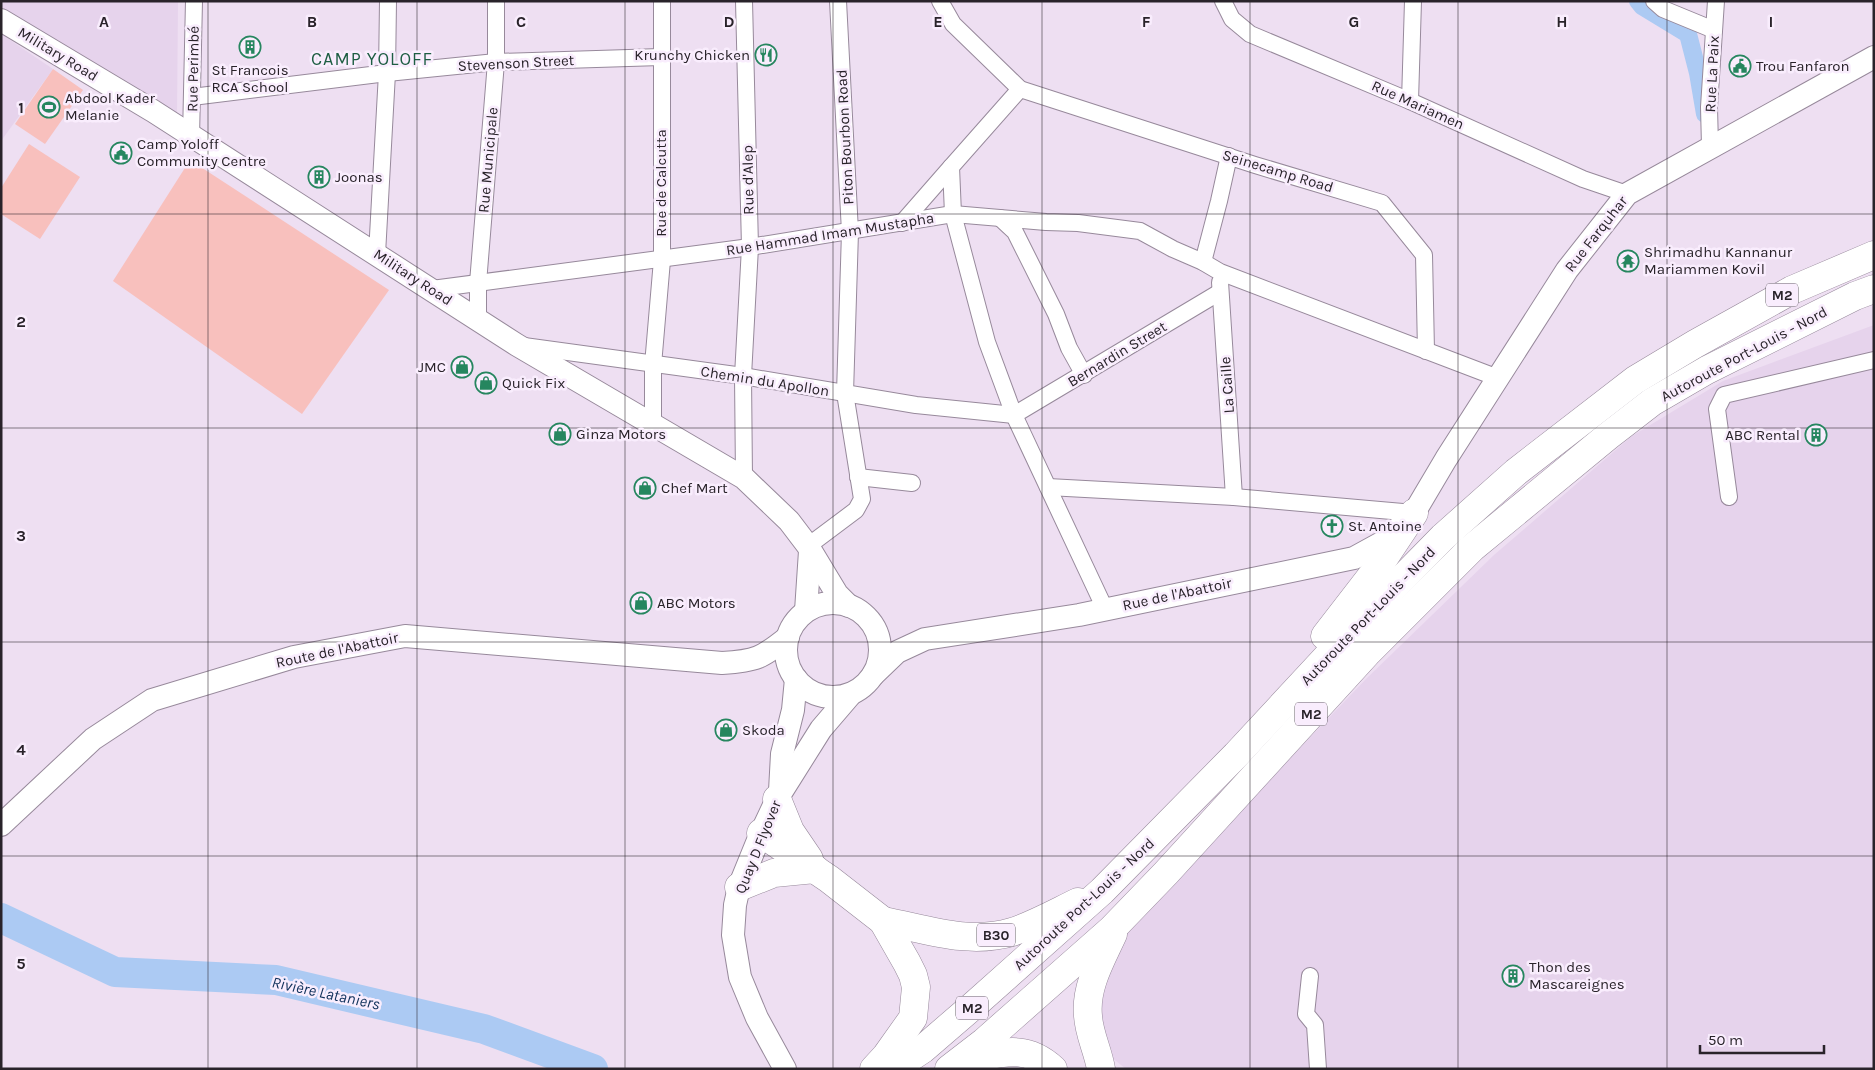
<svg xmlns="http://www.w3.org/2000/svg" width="1875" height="1070" font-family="Karla,sans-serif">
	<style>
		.built { fill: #e6d3ec }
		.pitch { fill: #f8c0bd }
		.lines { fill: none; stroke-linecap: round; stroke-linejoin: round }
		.canal { stroke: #accaf3; stroke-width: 18 }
		.river { stroke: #accaf3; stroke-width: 30 }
		.street-casing { stroke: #97899b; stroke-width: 18 }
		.secondary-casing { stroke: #97899b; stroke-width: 24 }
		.highway-casing { stroke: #97899b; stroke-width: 29 }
		.street { stroke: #fff; stroke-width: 16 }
		.secondary { stroke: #fff; stroke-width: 22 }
		.highway { stroke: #fff; stroke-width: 28 }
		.grid { fill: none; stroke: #29232a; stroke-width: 1; stroke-opacity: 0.55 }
		.labels { text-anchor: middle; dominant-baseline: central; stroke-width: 5; stroke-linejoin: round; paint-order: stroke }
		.shield { fill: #f9edfd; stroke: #676069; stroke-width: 1 }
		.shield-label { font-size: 14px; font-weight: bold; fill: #29232a }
		.street-label { font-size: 15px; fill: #29232a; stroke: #f9edfd }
		.poi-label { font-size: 15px; fill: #29232a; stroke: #f9edfd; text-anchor: start }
		.water-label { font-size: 16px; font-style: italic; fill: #0f305a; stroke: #f9edfd }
		.quarter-label { font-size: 18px; letter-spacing: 1px; fill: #1e5e43; stroke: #f9edfd }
		.grid-label { font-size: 16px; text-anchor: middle; font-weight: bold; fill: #29232a; stroke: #f9edfd; stroke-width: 5; stroke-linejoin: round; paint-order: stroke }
	</style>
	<rect width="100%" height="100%" fill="#eedff2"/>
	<g class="built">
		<polygon points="1,1 178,1 177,118 1,11"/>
		<polygon points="1,34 53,69 1,141"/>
		<polygon points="1874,325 1874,1069 1126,1069 1106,1053 1093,996 1113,943 1366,679 1494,555 1632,436 1723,381"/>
	</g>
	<g class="pitch">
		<polygon points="53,69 83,90 45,144 15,124"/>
		<polygon points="29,144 80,177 40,239 1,214 1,188"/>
		<polygon points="190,160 389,290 302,414 113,281"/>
	</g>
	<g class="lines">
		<polyline class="canal" points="1638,1 1642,6 1688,34 1698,73 1705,114"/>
		<polyline class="river" points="1,918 115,972 276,980 484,1029 593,1069"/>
		<g class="street-casing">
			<g id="street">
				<polyline points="940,1 953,24 1020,89 1255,165 1382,203 1424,255 1426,351"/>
				<polyline points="1223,1 1232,19 1250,34 1410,101 1583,179 1627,194"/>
				<polyline points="1654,1 1663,9 1714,30"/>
				<polyline points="1020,89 951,167 953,214 987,342 1014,415 1105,609"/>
				<polyline points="192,97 387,73 496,62 661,57"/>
				<polyline points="1410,101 1413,1"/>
				<polyline points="191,137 194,1"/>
				<polyline points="1710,146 1709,107 1716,1"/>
				<polyline points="1000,218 1015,232 1056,314 1069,348 1084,375"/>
				<polyline points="902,223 951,167"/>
				<polyline points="377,254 387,73 388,1"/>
				<polyline points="1203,262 1219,201 1229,156"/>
				<polyline points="1220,282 1234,497"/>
				<polyline points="432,289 750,247 953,214 1046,222 1078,223 1140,231 1173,249 1203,262 1220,272 1498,378"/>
				<polyline points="478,320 478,283 496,62 496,1"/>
				<polyline points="524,346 743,376 916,405 1014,415 1220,292"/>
				<polyline points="653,425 653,365 662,260 662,1"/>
				<polyline points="858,477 912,483"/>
				<polyline points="744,478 743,376 750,247 744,1"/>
				<polyline points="1048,487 1234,497 1414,513"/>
				<polyline points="1729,497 1717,409 1724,395 1874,360"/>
				<polyline points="808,546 856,510 862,499 845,393 850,232 838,1"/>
				<polyline points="1310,976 1306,1014 1315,1025 1318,1069"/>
			</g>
		</g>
		<g class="secondary-casing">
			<g id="secondary">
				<polyline points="1,20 153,111 517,345 744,478 789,521 808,546 837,594 849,606"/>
				<circle cx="833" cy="650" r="47"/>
				<polyline points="806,611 810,551"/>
				<polyline points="873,675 897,652 925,639 1079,615 1354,558 1385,541 1414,513 1446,459 1567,270 1627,194 1874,57"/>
				<polyline points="780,791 782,754 793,710 796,679"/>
				<path d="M1 825 93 739 152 700 294 657 405 636 722 663C756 661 762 658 788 637"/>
				<polyline points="785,1069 757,1018 740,977 733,935 735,905 739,887 761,833 777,799 821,729 851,694"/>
			</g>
		</g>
		<g class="highway-casing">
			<g id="highway">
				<polyline points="1325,636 1376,570 1414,513"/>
				<polyline points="777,799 790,831 809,859"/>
				<polyline points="761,833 829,879 883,921 907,963 913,975 916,987 913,1018 886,1056 874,1069"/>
				<polyline points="739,887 774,873 815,869"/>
				<path d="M883 921C926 929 968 945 1012 932 1034 925 1057 912 1078 902"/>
				<path d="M963 1060C999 1054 1024 1042 1053 1069"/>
				<polyline points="893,1069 923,1049 974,1005 1102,891 1236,755 1352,630 1443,537 1516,472 1635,380 1695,344 1792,290 1874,255"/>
				<polyline points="949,1069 984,1042 1112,929 1166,873 1368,652 1472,548 1608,436 1652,402 1707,370 1855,296 1874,289"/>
				<path d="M1101 1069C1098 1051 1089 1034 1088 1016 1085 987 1101 960 1113 934"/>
			</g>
		</g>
		<use href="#street" class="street"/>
		<use href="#secondary" class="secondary"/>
		<use href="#highway" class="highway"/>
	</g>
	<path class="grid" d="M208 1V1069M417 1V1069M625 1V1069M833 1V1069M1042 1V1069M1250 1V1069M1458 1V1069M1667 1V1069M1 214H1874M1 428H1874M1 642H1874M1 856H1874"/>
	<defs>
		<g id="building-ring" transform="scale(1.125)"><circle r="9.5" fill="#f9edfd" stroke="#26865f" stroke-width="1.5"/><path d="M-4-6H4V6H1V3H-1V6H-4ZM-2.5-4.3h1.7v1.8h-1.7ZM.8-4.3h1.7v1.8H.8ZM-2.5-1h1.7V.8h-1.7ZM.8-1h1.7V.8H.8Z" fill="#26865f"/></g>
		<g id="restaurant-ring" transform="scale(1.125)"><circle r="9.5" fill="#f9edfd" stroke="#26865f" stroke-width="1.5"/><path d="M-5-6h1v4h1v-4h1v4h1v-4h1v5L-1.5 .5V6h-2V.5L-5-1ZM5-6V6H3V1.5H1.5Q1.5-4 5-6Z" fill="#26865f"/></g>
		<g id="civic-ring" transform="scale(1.125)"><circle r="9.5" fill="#f9edfd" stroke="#26865f" stroke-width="1.5"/><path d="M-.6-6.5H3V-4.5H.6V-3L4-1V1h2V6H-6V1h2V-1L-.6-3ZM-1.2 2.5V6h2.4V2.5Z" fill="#26865f"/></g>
		<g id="stadium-ring" transform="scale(1.125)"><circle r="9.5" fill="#f9edfd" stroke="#26865f" stroke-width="1.5"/><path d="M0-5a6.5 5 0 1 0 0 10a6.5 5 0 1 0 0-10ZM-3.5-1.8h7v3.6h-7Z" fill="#26865f"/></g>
		<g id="temple-ring" transform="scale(1.125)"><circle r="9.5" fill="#f9edfd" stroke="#26865f" stroke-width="1.5"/><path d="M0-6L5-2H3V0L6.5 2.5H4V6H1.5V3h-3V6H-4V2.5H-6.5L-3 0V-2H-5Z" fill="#26865f"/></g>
		<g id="shop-ring" transform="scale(1.125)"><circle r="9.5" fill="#f9edfd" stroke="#26865f" stroke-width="1.5"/><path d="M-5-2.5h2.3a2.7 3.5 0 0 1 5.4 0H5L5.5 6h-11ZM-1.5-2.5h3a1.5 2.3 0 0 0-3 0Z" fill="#26865f"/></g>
		<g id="church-ring" transform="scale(1.125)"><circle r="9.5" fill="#f9edfd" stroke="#26865f" stroke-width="1.5"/><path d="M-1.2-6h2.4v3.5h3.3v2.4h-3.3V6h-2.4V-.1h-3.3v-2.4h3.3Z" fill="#26865f"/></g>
	</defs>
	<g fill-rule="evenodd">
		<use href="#building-ring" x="250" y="47"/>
		<use href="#restaurant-ring" x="766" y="55"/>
		<use href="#civic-ring" x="1740" y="66"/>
		<use href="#stadium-ring" x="49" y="107"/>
		<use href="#civic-ring" x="121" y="153"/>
		<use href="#building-ring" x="319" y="177"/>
		<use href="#temple-ring" x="1628" y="261"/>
		<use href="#shop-ring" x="462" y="367"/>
		<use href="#shop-ring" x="486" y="383"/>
		<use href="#shop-ring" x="560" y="434"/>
		<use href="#building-ring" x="1816" y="435"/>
		<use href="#shop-ring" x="645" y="488"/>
		<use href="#church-ring" x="1332" y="526"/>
		<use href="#shop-ring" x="641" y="603"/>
		<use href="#shop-ring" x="726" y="730"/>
		<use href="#building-ring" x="1513" y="976"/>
	</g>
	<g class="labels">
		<g class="shield">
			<rect x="1766" y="283.5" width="32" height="23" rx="4"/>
			<rect x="1295" y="702.5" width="32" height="23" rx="4"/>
			<rect x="977" y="923.5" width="38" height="23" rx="4"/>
			<rect x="956" y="996.5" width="32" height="23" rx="4"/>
		</g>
		<g class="shield-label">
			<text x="1782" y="295">M2</text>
			<text x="1311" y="714">M2</text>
			<text x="996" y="935">B30</text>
			<text x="972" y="1008">M2</text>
		</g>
		<g class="street-label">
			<text transform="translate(58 54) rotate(31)">Military Road</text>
			<text transform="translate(516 63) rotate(-3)">Stevenson Street</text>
			<text transform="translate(193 69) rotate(-89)">Rue Perimbé</text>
			<text transform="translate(1712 74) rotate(-87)">Rue La Paix</text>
			<text transform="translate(1418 105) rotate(24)">Rue Mariamen</text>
			<text transform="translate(845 137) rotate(-93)">Piton Bourbon Road</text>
			<text transform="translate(488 160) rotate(-85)">Rue Municipale</text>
			<text transform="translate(1278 171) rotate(17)">Seinecamp Road</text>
			<text transform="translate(748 180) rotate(-91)">Rue d'Alep</text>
			<text transform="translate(661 183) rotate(-90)">Rue de Calcutta</text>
			<text transform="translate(830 234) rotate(-9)">Rue Hammad Imam Mustapha</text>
			<text transform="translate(1596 234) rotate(-52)">Rue Farquhar</text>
			<text transform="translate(413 277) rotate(33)">Military Road</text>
			<text transform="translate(1117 354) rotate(-31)">Bernardin Street</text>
			<text transform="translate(1744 354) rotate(-28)">Autoroute Port-Louis - Nord</text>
			<text transform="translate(765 381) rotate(9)">Chemin du Apollon</text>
			<text transform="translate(1227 385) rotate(-94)">La Caille</text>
			<text transform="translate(1177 594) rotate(-12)">Rue de l'Abattoir</text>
			<text transform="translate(1368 616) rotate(-46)">Autoroute Port-Louis - Nord</text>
			<text transform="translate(337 650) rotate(-12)">Route de l'Abattoir</text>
			<text transform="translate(758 847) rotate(-68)">Quay D Flyover</text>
			<text transform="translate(1084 904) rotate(-43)">Autoroute Port-Louis - Nord</text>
		</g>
		<g class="poi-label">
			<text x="750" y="55" text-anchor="end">Krunchy Chicken</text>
			<text x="1756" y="66">Trou Fanfaron</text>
			<text x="250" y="70" text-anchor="middle">St Francois<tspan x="250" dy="17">RCA School</tspan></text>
			<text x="65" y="98">Abdool Kader<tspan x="65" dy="17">Melanie</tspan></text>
			<text x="137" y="144">Camp Yoloff<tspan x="137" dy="17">Community Centre</tspan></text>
			<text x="335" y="177">Joonas</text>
			<text x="1644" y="252">Shrimadhu Kannanur<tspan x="1644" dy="17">Mariammen Kovil</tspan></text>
			<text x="446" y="367" text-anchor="end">JMC</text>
			<text x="502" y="383">Quick Fix</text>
			<text x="576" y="434">Ginza Motors</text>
			<text x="1800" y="435" text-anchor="end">ABC Rental</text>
			<text x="661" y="488">Chef Mart</text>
			<text x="1348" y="526">St. Antoine</text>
			<text x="657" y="603">ABC Motors</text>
			<text x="742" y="730">Skoda</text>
			<text x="1529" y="967">Thon des<tspan x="1529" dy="17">Mascareignes</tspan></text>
		</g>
		<g class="water-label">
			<text transform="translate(326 993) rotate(12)">Rivière Lataniers</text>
		</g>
		<g class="quarter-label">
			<text x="372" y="59">CAMP YOLOFF</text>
		</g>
	</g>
	<g class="grid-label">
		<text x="104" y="27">A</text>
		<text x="312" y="27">B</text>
		<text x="521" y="27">C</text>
		<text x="729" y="27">D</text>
		<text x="938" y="27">E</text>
		<text x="1146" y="27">F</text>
		<text x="1354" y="27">G</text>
		<text x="1562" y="27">H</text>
		<text x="1771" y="27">I</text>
		<text x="21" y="113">1</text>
		<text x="21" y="327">2</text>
		<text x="21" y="541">3</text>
		<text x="21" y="755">4</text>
		<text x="21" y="969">5</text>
	</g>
	<rect width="1875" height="1070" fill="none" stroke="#29232a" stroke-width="5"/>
	<path d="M1700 1045v8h124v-8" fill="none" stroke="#29232a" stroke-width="2.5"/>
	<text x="1708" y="1045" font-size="15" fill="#29232a" stroke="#f9edfd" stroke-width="4" paint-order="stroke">50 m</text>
</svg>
